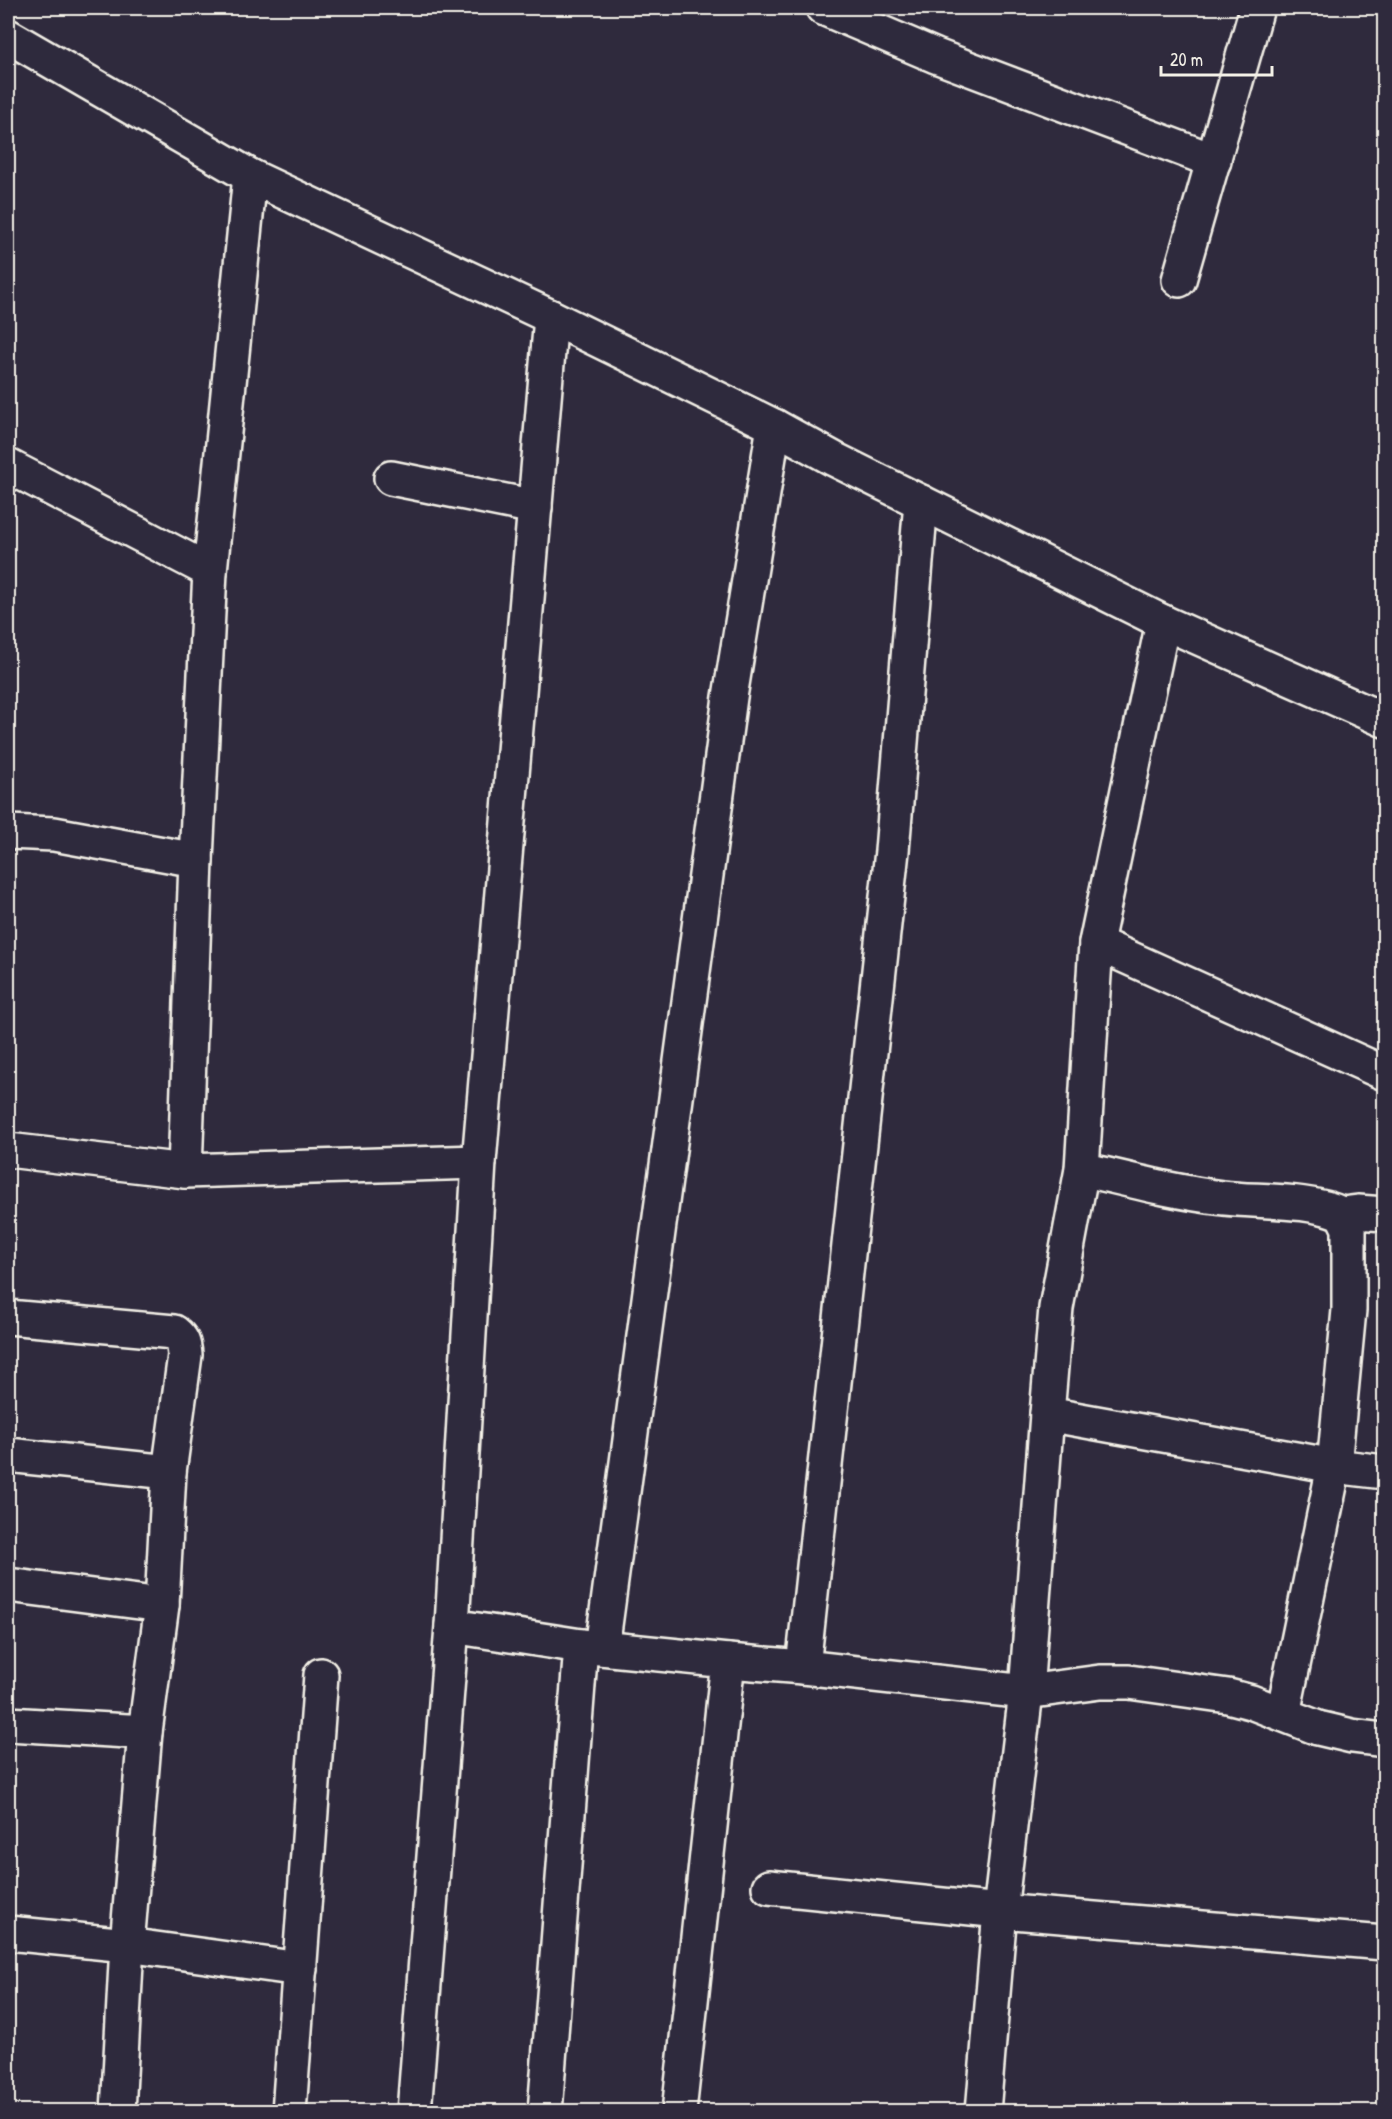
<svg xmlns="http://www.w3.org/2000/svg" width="1392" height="2119" font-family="'Patrick Hand',sans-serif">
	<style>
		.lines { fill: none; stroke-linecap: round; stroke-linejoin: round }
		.street-casing { stroke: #f4f1e8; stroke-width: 38 }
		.street { stroke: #2f2a3d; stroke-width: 33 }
	</style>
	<rect width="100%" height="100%" fill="#2f2a3d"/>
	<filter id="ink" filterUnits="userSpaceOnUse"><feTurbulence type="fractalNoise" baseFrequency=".0167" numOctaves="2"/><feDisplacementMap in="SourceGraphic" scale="12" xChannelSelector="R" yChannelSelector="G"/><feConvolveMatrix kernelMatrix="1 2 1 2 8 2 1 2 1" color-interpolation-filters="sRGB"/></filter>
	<g filter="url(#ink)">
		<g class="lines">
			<g class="street-casing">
				<g id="street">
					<polyline points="823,8 936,56 1214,161"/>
					<polyline points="8,36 250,176 551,317 774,426 834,459 1163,622 1384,720"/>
					<polyline points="1179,280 1257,8"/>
					<polyline points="8,466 210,571"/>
					<polyline points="391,478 535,507"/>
					<polyline points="1163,622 1096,943 1384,1073"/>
					<polyline points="8,832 54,834 196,860"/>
					<polyline points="8,1150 185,1171 196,860 210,571 250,176"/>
					<path d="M1082 1169C1129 1180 1175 1192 1223 1198 1258 1202 1311 1199 1342 1214L1349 1228V1310L1334 1466 1283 1714"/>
					<polyline points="185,1171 479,1162"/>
					<polyline points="1342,1214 1358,1212 1384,1214"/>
					<path d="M8 1317 174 1332C183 1339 184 1344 185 1355L169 1472 162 1605 145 1732 127 1945 118 2112"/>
					<polyline points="1047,1414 1056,1308 1082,1169 1096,943"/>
					<polyline points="8,1455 169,1472"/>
					<polyline points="8,1585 162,1605"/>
					<polyline points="452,1626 479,1162 551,317"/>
					<polyline points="602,1648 730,697 774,426"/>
					<polyline points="728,1661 803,1667 1026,1692 1100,1682 1129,1682 1228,1696 1251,1702 1318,1728 1352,1736 1384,1740"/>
					<polyline points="803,1667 892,851 921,502"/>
					<polyline points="8,1724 145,1732"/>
					<polyline points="769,1887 1000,1911 1384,1943"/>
					<polyline points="8,1933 127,1945 300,1969"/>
					<polyline points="289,2112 321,1675"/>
					<polyline points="414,2112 452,1626 581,1646"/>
					<polyline points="545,2112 581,1646 728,1661 679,2112"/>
					<polyline points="983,2112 1000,1911 1026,1692 1047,1414 1334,1466 1384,1472"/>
				</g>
			</g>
			<use href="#street" class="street"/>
		</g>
	</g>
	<rect width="1392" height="2119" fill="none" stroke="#2f2a3d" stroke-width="30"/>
	<rect x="15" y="15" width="1362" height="2089" fill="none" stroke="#f4f1e8" stroke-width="2" filter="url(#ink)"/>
	<path d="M1161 66v9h111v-9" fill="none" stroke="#f4f1e8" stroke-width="3"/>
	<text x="1170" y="66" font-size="18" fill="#f4f1e8" stroke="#2f2a3d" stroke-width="4.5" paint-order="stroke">20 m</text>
</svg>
